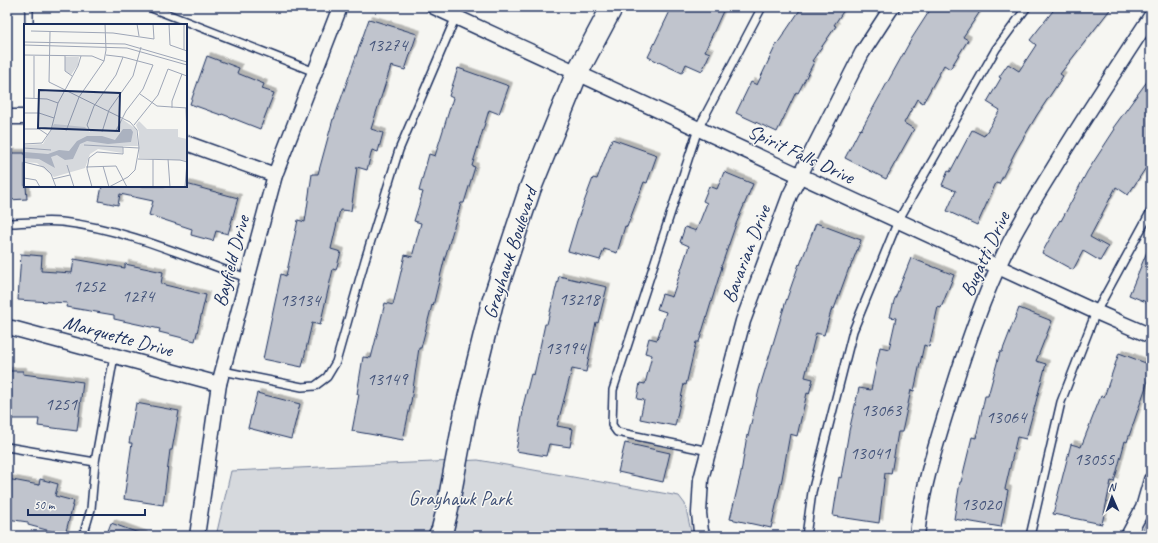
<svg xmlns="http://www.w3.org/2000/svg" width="1158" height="543" font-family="Caveat,sans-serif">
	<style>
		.green { fill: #d6d9dd; stroke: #78849e }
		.building { fill: #c0c4cd; stroke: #1b2f5e; filter: url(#shadow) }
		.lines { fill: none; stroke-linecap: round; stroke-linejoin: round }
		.lane-casing { stroke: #1b2f5e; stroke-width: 10 }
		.street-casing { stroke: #1b2f5e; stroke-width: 17 }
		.secondary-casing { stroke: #1b2f5e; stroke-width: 24 }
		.lane { stroke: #f6f6f2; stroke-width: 7 }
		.street { stroke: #f6f6f2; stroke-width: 14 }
		.secondary { stroke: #f6f6f2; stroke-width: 21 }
		.labels { text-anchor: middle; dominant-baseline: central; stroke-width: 3; stroke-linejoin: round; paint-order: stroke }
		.number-label { font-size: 18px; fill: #44547a }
		.street-label { font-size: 20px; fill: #1b2f5e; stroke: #f6f6f2 }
		.park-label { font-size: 20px; fill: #405177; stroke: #f6f6f2 }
		.inset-road { fill: none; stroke: #9ea6b7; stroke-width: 1 }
		.view { fill: #1b2f5e; fill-opacity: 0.15; stroke: #1b2f5e; stroke-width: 2 }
		.inset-edge { fill: none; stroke: #1b2f5e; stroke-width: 2 }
	</style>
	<defs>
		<filter id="shadow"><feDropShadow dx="3.5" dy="-3.5" stdDeviation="0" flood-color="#0004"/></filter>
	</defs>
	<rect width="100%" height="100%" fill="#f6f6f2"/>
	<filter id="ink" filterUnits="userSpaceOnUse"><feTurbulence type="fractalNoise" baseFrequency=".025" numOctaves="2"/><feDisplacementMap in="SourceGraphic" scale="8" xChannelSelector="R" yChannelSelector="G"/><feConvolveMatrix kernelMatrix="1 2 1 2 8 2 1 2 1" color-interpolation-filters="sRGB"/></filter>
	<g filter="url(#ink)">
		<g class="green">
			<polygon points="478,460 679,496 685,504 692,536 216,536 231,471"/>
			<polygon points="1151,512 1151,536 1140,536"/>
		</g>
		<g class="building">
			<polygon points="672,7 713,7 723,11 705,51 710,53 702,71 686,64 682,73 648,57"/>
			<polygon points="802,7 846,7 834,25 836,26 812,61 814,62 798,93 796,92 777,132 736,113 751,82 757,85 775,47"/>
			<polygon points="932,7 983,7 963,37 968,40 950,69 944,65 923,103 917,99 904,123 914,129 886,179 845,158 860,129 861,130 912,38"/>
			<polygon points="1056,7 1112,7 1060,74 1063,76 1037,115 1015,152 999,184 996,183 977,225 947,211 956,191 942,185 948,171 950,172 972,130 984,136 1000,110 987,102 1001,78 999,77 1008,64 1019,71 1036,45 1030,40"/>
			<polygon points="369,19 417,34 405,70 391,66 371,129 383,133 378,152 372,150 367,170 357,167 351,211 340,210 331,249 341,252 336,270 333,269 320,325 312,323 302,367 263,359 281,274 286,276 298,220 305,222 312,174 318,174 333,119 334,119"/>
			<polygon points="207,56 239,68 237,73 264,84 262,89 274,93 260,129 222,114 221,115 190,104"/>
			<polygon points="458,68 509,86 499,114 489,110 472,166 475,167 464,203 461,203 444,261 433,306 432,305 421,348 419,348 411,402 403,440 352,431 359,394 357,394 363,357 371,358 385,303 393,305 405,255 412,257 421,223 414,221 423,192 419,191 429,154 435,156 453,98 449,96"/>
			<polygon points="1151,76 1151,160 1128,195 1116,187 1090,237 1108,247 1100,261 1083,251 1073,270 1042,253 1060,220 1061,221 1087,172 1115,129 1113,128"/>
			<polygon points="612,139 657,155 647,183 644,182 627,227 625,226 617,253 604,249 600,260 568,251 577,221 593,178 597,179"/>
			<polygon points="7,153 25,153 25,186 26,186 27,199 8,200"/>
			<polygon points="724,172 753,184 736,224 721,267 722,267 699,342 696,342 686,385 684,384 675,426 640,419 644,400 637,399 640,383 645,384 652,355 645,353 649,338 657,340 666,312 657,309 662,294 672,297 689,246 680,242 685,227 696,231 707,203 703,201 709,186 717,189"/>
			<polygon points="186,184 238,198 228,234 216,231 213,241 191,235 192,229 149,215 153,201 120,194 118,205 99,201 102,186 186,186"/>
			<polygon points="816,223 861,240 850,268 849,268 834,309 832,308 824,335 816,333 805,377 813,379 809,394 807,393 797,436 790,434 782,479 771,528 730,519 741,473 747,435 748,436 759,390 785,304 799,264 800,265"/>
			<polygon points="1151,242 1151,304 1129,295"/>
			<polygon points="21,254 42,256 41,271 72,273 74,259 125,268 125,264 163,272 161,284 206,295 195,341 159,332 160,329 114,319 114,315 66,307 67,303 18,300"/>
			<polygon points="911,258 954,275 941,308 938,307 929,347 924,345 914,391 911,390 902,432 898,432 891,474 885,473 879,523 833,516 839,477 841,478 849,431 859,388 871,390 880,347 889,349 896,318 890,317 894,301"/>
			<polygon points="559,276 607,287 598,323 596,322 586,372 572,369 557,426 573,429 570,447 549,444 546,456 516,451 523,411 522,410 531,374 534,375 545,324 547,324"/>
			<polygon points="1019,308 1052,321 1036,361 1046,364 1026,439 1017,437 1005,489 1008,490 1001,527 954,519 960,482 961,482 972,437 976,438 985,396 988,396 1000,352 1002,352"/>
			<polygon points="1119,353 1151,365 1151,372 1127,442 1125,441 1114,482 1111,481 1102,524 1053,514 1071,444 1081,447 1101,396 1104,397"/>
			<polygon points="7,371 23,371 23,374 83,382 77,431 38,426 39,419 7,419"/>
			<polygon points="257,393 300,404 291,439 248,428"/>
			<polygon points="136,403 179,411 172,450 170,450 163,505 124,499 132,443 129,443"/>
			<polygon points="625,443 670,453 663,482 618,472"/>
			<polygon points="7,479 39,485 40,479 58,484 55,496 74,501 65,535 28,525 28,522 7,519"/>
			<polygon points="111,523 144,535 143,536 106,536"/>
		</g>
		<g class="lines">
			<g class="lane-casing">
				<g id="lane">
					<polyline points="29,7 29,25"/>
					<polyline points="149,7 315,72"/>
					<path d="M7 223C25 223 44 220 62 222 126 229 187 257 247 278"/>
					<polyline points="223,371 302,387 315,386 327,377 336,362 365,260 399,150 460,7"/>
					<polyline points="7,447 95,462"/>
					<polyline points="709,451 617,432 612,425 613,390 698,129 762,7"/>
					<polyline points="83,536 91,509 95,462 114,356"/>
					<polyline points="806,536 812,492 853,331 898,221 996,49 1027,7"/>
					<polyline points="1030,536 1061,402 1096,312 1151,211"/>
				</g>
			</g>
			<g class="street-casing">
				<g id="street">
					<polyline points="434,7 1096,312 1151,336"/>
					<polyline points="7,117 25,117"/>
					<polyline points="186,143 275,175"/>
					<polyline points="7,328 12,328 219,384"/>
					<polyline points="197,536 219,384 275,175 340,7"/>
					<polyline points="704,536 701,532 699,513 701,479 743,321 790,195 862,53 892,7"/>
					<path d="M917 536C921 493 934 451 947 409 964 353 983 295 1010 242 1023 217 1038 193 1053 169 1084 117 1118 67 1151 16"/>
					<polyline points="1128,536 1143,508 1151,480"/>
				</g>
			</g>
			<g class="secondary-casing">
				<polyline id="secondary" points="439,536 442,531 447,511 466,409 492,304 530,189 577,73 612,7"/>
			</g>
			<use href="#lane" class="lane"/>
			<use href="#street" class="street"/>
			<use href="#secondary" class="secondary"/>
		</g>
	</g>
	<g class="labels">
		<g class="number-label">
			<text x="387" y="45">13274</text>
			<text x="89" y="286">1252</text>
			<text x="138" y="296">1274</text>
			<text x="579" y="299">13218</text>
			<text x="300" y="300">13134</text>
			<text x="565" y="348">13194</text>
			<text x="387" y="379">13149</text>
			<text x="61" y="404">1251</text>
			<text x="881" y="410">13063</text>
			<text x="1006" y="417">13064</text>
			<text x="870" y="453">13041</text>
			<text x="1094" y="459">13055</text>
			<text x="981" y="504">13020</text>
		</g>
		<g class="street-label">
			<text transform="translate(801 154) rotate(25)">Spirit Falls Drive</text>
			<text transform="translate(510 253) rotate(-72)">Grayhawk Boulevard</text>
			<text transform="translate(746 254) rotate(-69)">Bavarian Drive</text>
			<text transform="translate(985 254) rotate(-65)">Bugatti Drive</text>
			<text transform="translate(231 261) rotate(-75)">Bayfield Drive</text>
			<text transform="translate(118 336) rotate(15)">Marquette Drive</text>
		</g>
		<g class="park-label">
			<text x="460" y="498">Grayhawk Park</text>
		</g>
	</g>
	<g transform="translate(24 24)">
		<rect width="163" height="163" fill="#f6f6f2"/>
		<path d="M41 33H55L54 41 47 51 41 47ZM98 95 112 105 114 122H99L98 129 74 125 66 130 61 144 30 153 13 139 0 138V121L19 120 30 100 61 103 66 108H90ZM115 97 123 105H154V113L163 115V137L115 134V108L112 101Z" fill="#d6d9dd"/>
		<path d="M99 105H107L109 108 107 118 84 120 63 117 56 120 49 135 41 136 33 131 27 133 31 144 15 135 0 134V128L24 130 35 126 45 127 53 117 63 112H78L91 116Z" fill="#abb2c0"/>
		<path class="inset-road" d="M113 0 115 12M145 0 146 21 163 27M7 7 89 9 130 15 129 0M26 8 25 58 106 98 113 106 115 124 111 146 104 153 85 163M0 18 101 20 163 38M0 21 103 24 163 41M160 26V0M0 31 68 32 80 37M82 31 99 33 129 41 119 65 102 87 92 107H66L63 101 70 82 92 51 99 33M41 32V47L48 52M116 70 133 82 163 84M0 74 23 75 34 79M10 74V32M148 84V77L158 50M162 84 163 113M0 89H15L30 94M110 101 134 71 144 45 163 52M0 105H15L24 111M42 107 55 73 80 37 82 26 81 0M78 108 85 86 109 52 117 23M0 120 18 119 27 106 34 79 54 42 57 32M60 121 115 124M0 124 27 126M114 135 156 136 163 138M144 135 146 163M0 138 20 143 27 150 32 163M43 141 50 163M79 142 85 163M62 143 92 142 103 163M0 154 12 156 16 163M29 155 46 151M68 163 63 145 65 134 73 128 99 130V123M129 163V135M161 163 163 138"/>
		<path class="view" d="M15 66 96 69 95 107 14 104Z"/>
		<rect width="163" height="163" class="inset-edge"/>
	</g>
	<rect width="1158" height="543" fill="none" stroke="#f6f6f2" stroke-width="24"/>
	<rect x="12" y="12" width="1134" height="519" fill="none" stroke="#1b2f5e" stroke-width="1.5" filter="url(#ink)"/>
	<g transform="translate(1112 497) rotate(358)" stroke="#f6f6f2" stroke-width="3" paint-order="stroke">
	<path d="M0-3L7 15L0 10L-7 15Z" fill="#1b2f5e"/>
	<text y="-6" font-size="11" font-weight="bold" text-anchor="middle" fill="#1b2f5e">N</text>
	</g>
	<path d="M28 509v6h117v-6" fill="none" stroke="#1b2f5e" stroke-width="2"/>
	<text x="34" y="509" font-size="12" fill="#1b2f5e" stroke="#f6f6f2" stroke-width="3" paint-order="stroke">50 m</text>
</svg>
